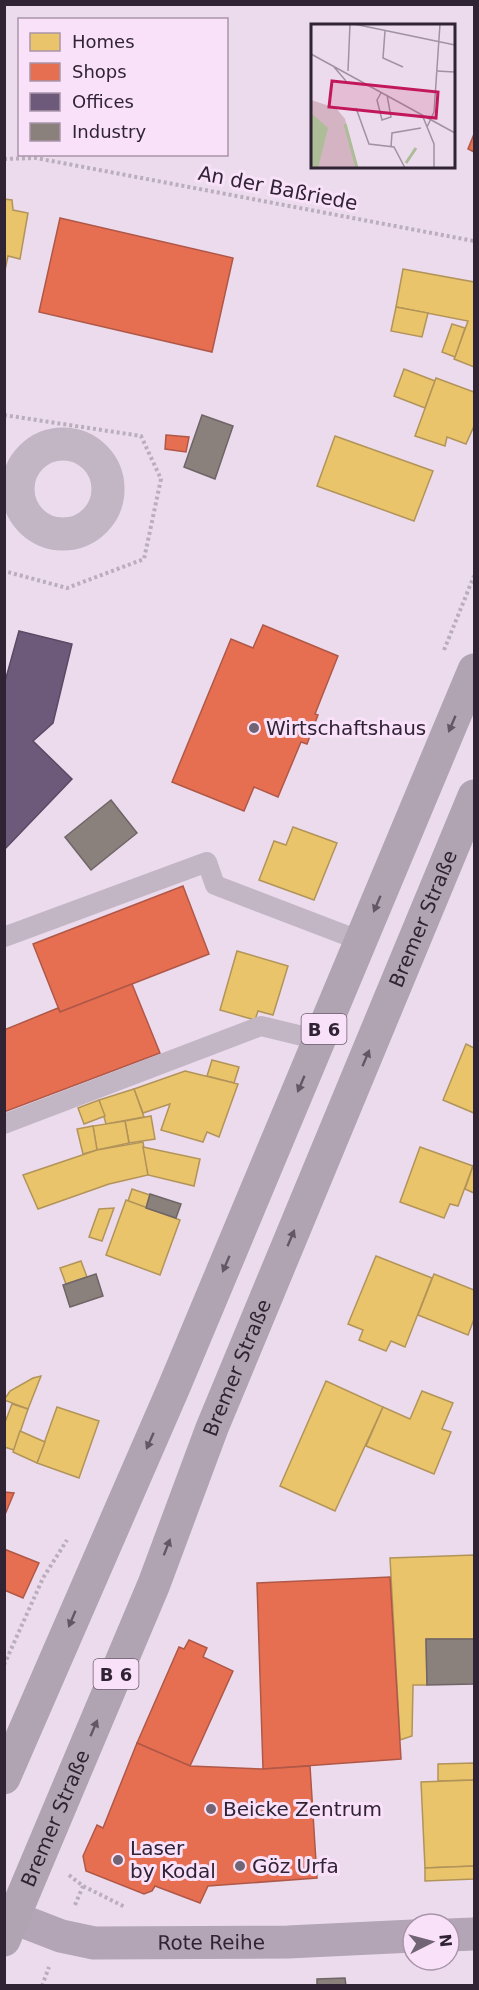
<svg xmlns="http://www.w3.org/2000/svg" width="479" height="1990" font-family="'DejaVu Sans',sans-serif">
	<style>
		.homes { fill: #e9c46a; stroke: #b2945a; stroke-width: 1.5 }
		.shops { fill: #e76f51; stroke: #b05848; stroke-width: 1.5 }
		.offices { fill: #6d597a; stroke: #5b4965; stroke-width: 1.5 }
		.industry { fill: #8a817c; stroke: #6f6566; stroke-width: 1.5 }
		.lines { fill: none; stroke-linecap: round; stroke-linejoin: round }
		.path { stroke: #bbaebc; stroke-width: 4; stroke-dasharray: 3 3; stroke-linecap: butt }
		.lane { stroke: #c2b5c4; stroke-width: 20 }
		.street { stroke: #c2b5c4; stroke-width: 33 }
		.secondary { stroke: #b3a5b5; stroke-width: 33 }
		.primary { stroke: #b0a4b2; stroke-width: 33 }
		.oneway { fill: #635766 }
		.poi-dot { fill: #716474; stroke: #f9e1fa; stroke-width: 2 }
		.labels { text-anchor: middle; dominant-baseline: central; stroke-width: 6; stroke-linejoin: round; paint-order: stroke }
		.shield { fill: #f9e1fa; stroke: #6c5d6f; stroke-width: 1.5 }
		.shield-label { font-size: 18px; font-weight: bold; fill: #302434 }
		.street-label { font-size: 20px; fill: #302434; stroke: #f9e1fa }
		.poi-label { font-size: 20px; fill: #302434; stroke: #f9e1fa; text-anchor: start }
		.inset-river { fill: none; stroke: #adbd97; stroke-width: 3 }
		.inset-road { fill: none; stroke: #a092a2; stroke-width: 1.5 }
		.view { fill: #c2185b; fill-opacity: 0.15; stroke: #c2185b; stroke-width: 3 }
		.inset-edge { fill: none; stroke: #302434; stroke-width: 3 }
	</style>
	<rect width="100%" height="100%" fill="#ebdbec"/>
	<g class="homes">
		<polygon points="4,199 12,200 13,210 28,213 20,259 8,256 4,275"/>
		<polygon points="403,269 474,282 474,367 454,359 468,321 396,307"/>
		<polygon points="396,307 428,313 422,337 391,331"/>
		<polygon points="452,324 465,328 455,357 442,352"/>
		<polygon points="404,369 435,381 425,408 394,396"/>
		<polygon points="436,378 474,392 474,426 466,444 447,437 445,446 415,436"/>
		<polygon points="335,436 433,471 414,521 317,486"/>
		<polygon points="293,827 337,843 314,900 259,880 274,841 286,845"/>
		<polygon points="237,951 288,966 273,1015 258,1011 255,1020 220,1010"/>
		<polygon points="466,1044 474,1048 474,1113 443,1100"/>
		<polygon points="212,1060 239,1067 234,1083 207,1076"/>
		<polygon points="185,1071 238,1084 219,1137 207,1132 203,1142 161,1130 170,1104 143,1113 134,1089"/>
		<polygon points="134,1089 144,1117 106,1124 99,1100"/>
		<polygon points="99,1100 105,1116 84,1124 78,1108"/>
		<polygon points="151,1116 155,1139 129,1143 125,1121"/>
		<polygon points="125,1121 129,1143 97,1150 93,1126"/>
		<polygon points="93,1126 97,1150 83,1154 77,1129"/>
		<polygon points="143,1142 148,1175 109,1184 38,1209 23,1175 97,1150"/>
		<polygon points="143,1147 200,1159 194,1186 148,1175"/>
		<polygon points="420,1147 473,1166 458,1206 450,1204 444,1218 400,1202"/>
		<polygon points="473,1166 474,1167 474,1193 465,1189"/>
		<polygon points="132,1189 150,1195 146,1208 128,1201"/>
		<polygon points="126,1200 180,1220 160,1275 106,1255"/>
		<polygon points="114,1208 102,1241 89,1237 99,1209"/>
		<polygon points="376,1256 432,1278 405,1347 391,1341 386,1351 359,1340 363,1330 348,1324"/>
		<polygon points="81,1261 87,1277 66,1284 60,1268"/>
		<polygon points="434,1274 474,1290 474,1319 468,1335 418,1315"/>
		<polygon points="41,1376 28,1409 4,1400 10,1391 33,1378"/>
		<polygon points="326,1381 383,1407 335,1511 280,1486"/>
		<polygon points="422,1391 453,1403 442,1429 451,1432 434,1474 366,1446 383,1407 410,1419"/>
		<polygon points="12,1404 28,1409 14,1450 4,1447 4,1425"/>
		<polygon points="57,1407 99,1421 79,1478 37,1463"/>
		<polygon points="20,1431 45,1442 37,1463 13,1452"/>
		<polygon points="474,1555 474,1639 426,1639 427,1685 413,1685 412,1736 400,1740 390,1558"/>
		<polygon points="474,1763 474,1780 438,1781 438,1764"/>
		<polygon points="474,1780 474,1866 425,1868 421,1782"/>
		<polygon points="474,1866 474,1879 425,1881 425,1868"/>
	</g>
	<g class="shops">
		<polygon points="474,134 474,152 468,149"/>
		<polygon points="60,218 233,258 212,352 39,312"/>
		<polygon points="166,435 189,437 186,452 165,449"/>
		<polygon points="263,625 338,656 315,714 318,715 307,744 301,742 278,797 254,787 244,811 172,782 231,639 253,648"/>
		<polygon points="183,886 209,954 60,1012 33,944"/>
		<polygon points="132,984 160,1053 4,1112 4,1030 58,1008 60,1012"/>
		<polygon points="4,1492 14,1493 4,1517"/>
		<polygon points="4,1549 39,1563 23,1598 4,1590"/>
		<polygon points="390,1577 401,1759 263,1769 257,1583"/>
		<polygon points="189,1640 207,1648 203,1657 233,1671 190,1766 137,1743 179,1647 184,1649"/>
		<polygon points="137,1743 190,1766 263,1769 310,1766 317,1878 208,1886 200,1903 155,1886 152,1891 144,1894 86,1871 83,1856 97,1825 103,1828"/>
	</g>
	<polygon class="offices" points="19,631 72,644 53,723 33,741 72,779 5,849 4,685"/>
	<g class="industry">
		<polygon points="202,415 233,426 215,479 184,467"/>
		<polygon points="111,800 137,833 91,870 65,837"/>
		<polygon points="150,1194 181,1204 176,1218 146,1208"/>
		<polygon points="96,1274 103,1296 70,1307 63,1285"/>
		<polygon points="426,1639 474,1639 474,1684 427,1685"/>
		<polygon points="345,1978 346,1986 317,1986 317,1979"/>
	</g>
	<g class="lines">
		<g class="path">
			<polyline points="4,159 36,158 474,241"/>
			<polyline points="4,415 141,436 161,479 144,559 67,588 4,571"/>
			<polyline points="444,650 474,576"/>
			<polyline points="4,1665 43,1578 67,1540"/>
			<polyline points="69,1875 83,1886 125,1907"/>
			<polyline points="75,1905 83,1886"/>
			<polyline points="42,1986 49,1967"/>
		</g>
		<g class="lane">
			<polyline points="4,937 207,862 215,885 361,941"/>
			<polyline points="4,1124 261,1026 319,1040"/>
		</g>
		<circle class="street" cx="63" cy="489" r="45"/>
		<g class="secondary">
			<path id="s1" d="M4 1914 61 1936 94 1943 288 1942 413 1936"/>
			<polyline points="449,1935 474,1934"/>
		</g>
		<g class="primary">
			<polyline points="4,1778 174,1387 474,670"/>
			<path id="s2" d="M4 1940 154 1584 212 1428 474 796"/>
		</g>
	</g>
	<defs><path id="oneway-solid" d="M-6-.8H1V-3.2L6.5 0L1 3.2V.8H-6Z" transform="scale(1.5)"/></defs>
	<g class="oneway">
		<use href="#oneway-solid" transform="translate(452 724) rotate(113)"/>
		<use href="#oneway-solid" transform="translate(377 904) rotate(113)"/>
		<use href="#oneway-solid" transform="translate(366 1058) rotate(-67)"/>
		<use href="#oneway-solid" transform="translate(301 1084) rotate(113)"/>
		<use href="#oneway-solid" transform="translate(291 1238) rotate(-67)"/>
		<use href="#oneway-solid" transform="translate(226 1264) rotate(113)"/>
		<use href="#oneway-solid" transform="translate(150 1441) rotate(114)"/>
		<use href="#oneway-solid" transform="translate(167 1547) rotate(-69)"/>
		<use href="#oneway-solid" transform="translate(72 1619) rotate(113)"/>
		<use href="#oneway-solid" transform="translate(94 1728) rotate(-67)"/>
	</g>
	<g class="poi-dot">
		<circle cx="254" cy="728" r="6"/>
		<circle cx="211" cy="1809" r="6"/>
		<circle cx="118" cy="1860" r="6"/>
		<circle cx="240" cy="1866" r="6"/>
	</g>
	<g class="labels">
		<g class="shield">
			<rect x="301.5" y="1014" width="45" height="30" rx="4.5"/>
			<rect x="93.5" y="1659" width="45" height="30" rx="4.5"/>
		</g>
		<g class="shield-label">
			<text x="324" y="1029">B 6</text>
			<text x="116" y="1674">B 6</text>
		</g>
		<g class="street-label">
			<text transform="translate(278 188) rotate(11)">An der Baßriede</text>
			<text stroke="none"><textPath href="#s2" startOffset="1104">Bremer Straße</textPath></text>
			<text stroke="none"><textPath href="#s2" startOffset="618">Bremer Straße</textPath></text>
			<text stroke="none"><textPath href="#s2" startOffset="132">Bremer Straße</textPath></text>
			<text stroke="none"><textPath href="#s1" startOffset="212">Rote Reihe</textPath></text>
		</g>
		<g class="poi-label">
			<text x="266" y="728">Wirtschaftshaus</text>
			<text x="223" y="1809">Beicke Zentrum</text>
			<text x="130" y="1848">Laser<tspan x="130" dy="23">by Kodal</tspan></text>
			<text x="252" y="1866">Göz Urfa</text>
		</g>
	</g>
	<g transform="translate(311 24)">
		<rect width="144" height="144" fill="#ebdbec"/>
		<path d="M0 76 25 84 34 95 47 144H0Z" fill="#d4b4c2"/>
		<path d="M0 89 17 104 7 144H0Z" fill="#adbd97"/>
		<path class="inset-river" d="M34 100 46 144M95 139 105 124"/>
		<path class="inset-road" d="M43 0 144 21M74 7 72 34 92 43M0 30 144 109M23 43 35 57M37 47 39 0M125 47 144 48M70 69 66 76 71 96 80 93 76 71M45 84 58 120 83 123 94 144M112 93 123 120V144M116 103 123 88 129 0M80 123 81 109 110 104"/>
		<path class="view" d="M21 57 127 68 125 94 18 83Z"/>
		<rect width="144" height="144" class="inset-edge"/>
	</g>
	<rect width="479" height="1990" fill="none" stroke="#302434" stroke-width="12"/>
	<rect x="18" y="18" width="210" height="138" fill="#f9e1fa" stroke="#a995ab" stroke-width="1.5"/>
	<rect x="30" y="33" width="30" height="18" fill="#e9c46a" stroke="#a995ab" stroke-width="1.5"/>
	<text x="72" y="48" font-size="18" fill="#302434">Homes</text>
	<rect x="30" y="63" width="30" height="18" fill="#e76f51" stroke="#a995ab" stroke-width="1.5"/>
	<text x="72" y="78" font-size="18" fill="#302434">Shops</text>
	<rect x="30" y="93" width="30" height="18" fill="#6d597a" stroke="#a995ab" stroke-width="1.5"/>
	<text x="72" y="108" font-size="18" fill="#302434">Offices</text>
	<rect x="30" y="123" width="30" height="18" fill="#8a817c" stroke="#a995ab" stroke-width="1.5"/>
	<text x="72" y="138" font-size="18" fill="#302434">Industry</text>
	<g transform="translate(431 1942) rotate(84)"><circle r="28" fill="#f9e1fa" stroke="#a995ab" stroke-width="1.5"/>
	<path d="M0-4.5L10 22L0 15L-10 22Z" fill="#716474"/>
	<text y="-9" font-size="16" font-weight="bold" text-anchor="middle" fill="#302434">N</text>
	</g>
</svg>
